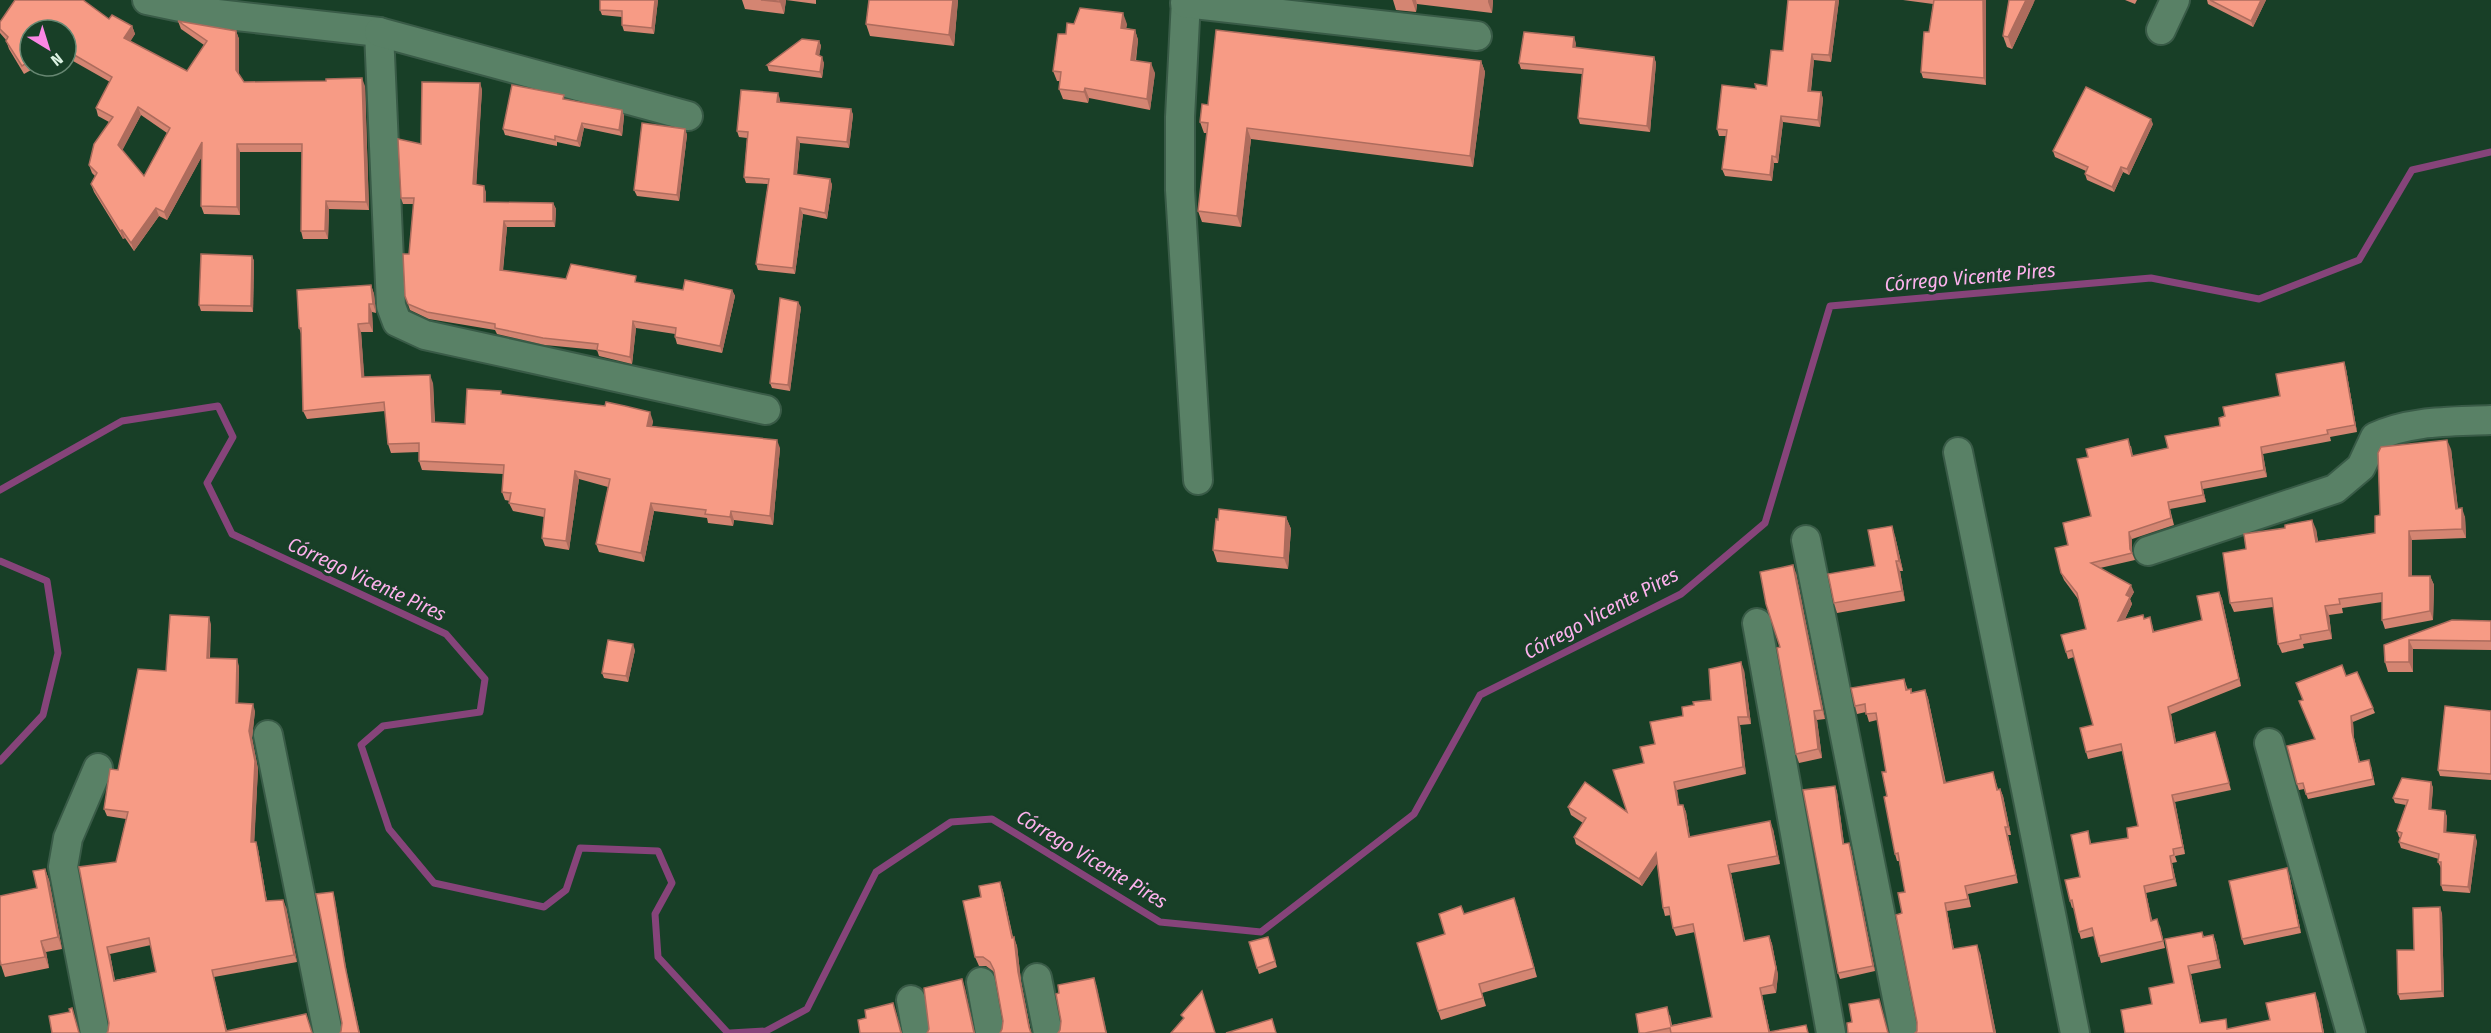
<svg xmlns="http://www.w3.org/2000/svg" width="2491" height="1033" font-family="'Fira Sans Condensed',sans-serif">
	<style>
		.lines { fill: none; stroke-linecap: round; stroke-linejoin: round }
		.stream { stroke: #86447a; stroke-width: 7 }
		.minor-casing { stroke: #395b47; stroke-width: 32 }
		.minor { stroke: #598166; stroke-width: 28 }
		.wall { fill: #d48572; fill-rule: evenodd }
		.shaded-wall { fill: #ad6c5d }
		.building { fill: #f79b85; stroke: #ad6c5d; stroke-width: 1.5; fill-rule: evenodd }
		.labels { text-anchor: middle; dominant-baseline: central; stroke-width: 6; stroke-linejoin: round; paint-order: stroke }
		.water-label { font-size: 20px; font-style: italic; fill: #fcb1ec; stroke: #183f27 }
	</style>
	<rect width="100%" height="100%" fill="#183f27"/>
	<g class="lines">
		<g class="stream">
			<polyline points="0,490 122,421 218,406 233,437 207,483 232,534 446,634 485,679 480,712 383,726 361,745 389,829 434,883 544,907 566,890 580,848 658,851 672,883 655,914 658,957 728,1033"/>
			<polyline points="0,561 47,581 58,653 43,715 0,761"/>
			<polyline points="730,1033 766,1031 807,1009 876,872 951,822 992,819 1160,922 1261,932 1414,814 1480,695 1681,594 1765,523 1830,306 2151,278 2259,299 2359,260 2412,170 2491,152"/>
		</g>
		<g class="minor-casing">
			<g id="minor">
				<polyline points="147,0 209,13 379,32 391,306 397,322 425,335 766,410"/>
				<polyline points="1186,0 1180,117 1180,190 1198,480"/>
				<polyline points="1185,3 1477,36"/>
				<polyline points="2161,30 2175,0"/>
				<polyline points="379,32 688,116"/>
				<polyline points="1958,452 2075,1033"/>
				<polyline points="1806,540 1904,1033"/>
				<path d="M2148 551 2335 489 2361 467 2375 437C2411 420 2452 422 2491 420"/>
				<polyline points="1757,623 1831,1033"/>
				<polyline points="268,735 328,1033"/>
				<polyline points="2269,743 2351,1033"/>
				<polyline points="1037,978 1048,1033"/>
				<polyline points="981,982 990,1033"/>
				<polyline points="911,1000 917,1033"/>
				<polyline points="95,1033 63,867 68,838 98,768"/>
			</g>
		</g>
		<use href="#minor" class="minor"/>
	</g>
	<g class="wall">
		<polygon points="600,0 658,0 654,34 624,31 622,25 622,17 602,15 600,10"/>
		<polygon points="742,0 816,0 816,4 786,0 784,14 745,9"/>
		<polygon points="958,0 954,46 870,36 866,24"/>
		<polygon points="1389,0 1493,0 1492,13 1417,4 1416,12 1396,10 1393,0"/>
		<polygon points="1839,0 1831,62 1814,60 1811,91 1821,92 1823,99 1820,127 1783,122 1778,163 1774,163 1772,181 1725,176 1722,169 1726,136 1719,136 1717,129 1756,89 1767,86 1783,51 1787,15"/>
		<polygon points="1903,0 1986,0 1986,85 1923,78 1921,72 1929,32 1933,4"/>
		<polygon points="2125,0 2137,0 2135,4"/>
		<polygon points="2207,0 2266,0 2253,27 2208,4"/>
		<polygon points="2034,2 2012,49 2007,47 2003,36"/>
		<path d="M109 19 132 26 135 34 130 41 187 71 204 45 181 29 178 21 236 31 239 39V75L244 82 365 86 369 210 329 209 328 239H303L301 231 302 152H240V215L204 214 201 206 202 156 167 220 159 216 134 251 125 238 123 239 94 192 91 184 95 176 92 173 89 165 109 122 98 116 96 108 110 82 66 57V30H30V66H38L24 74 9 49 6 40 0 33V22ZM141 115 167 133 144 176 122 150Z"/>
		<polygon points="1074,24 1127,24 1126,28 1135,30 1138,40 1136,61 1155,73 1150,110 1089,98 1088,103 1063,99 1059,89 1060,81 1057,81 1053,71 1066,34"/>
		<polygon points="819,41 821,46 819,56 824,63 822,78 769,71 767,65"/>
		<polygon points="1576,43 1575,48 1654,57 1656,63 1650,132 1580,124 1578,118 1582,74 1521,69 1519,63"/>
		<polygon points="1481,61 1485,72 1473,167 1251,139 1241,227 1202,222 1198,211 1207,133 1204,133 1200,122 1208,105"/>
		<polygon points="482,89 476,185 486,192 486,202 553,203 556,209 555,227 507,227 503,271 566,279 638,283 683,290 732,290 735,296 722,353 677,344 675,337 675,334 636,328 632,364 599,356 597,350 545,345 497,334 495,330 429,319 410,310 405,296 414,204 403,204 401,198 421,144"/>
		<polygon points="565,99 622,110 624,116 622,136 584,128 580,147 557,142 557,146 505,135 503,129"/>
		<polygon points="780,99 780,102 851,109 853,115 849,148 800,143 797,175 830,179 832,185 827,219 803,214 795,274 758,270 756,264 768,184 746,183 744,177 747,138 739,137 737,131"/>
		<polygon points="2153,124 2129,175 2123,172 2114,192 2087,180 2085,174 2086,171 2055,157 2053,151"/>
		<polygon points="685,129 687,135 679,201 637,196 634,190"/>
		<polygon points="252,256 254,261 253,312 201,311 199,305"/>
		<polygon points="371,285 374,294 376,313 372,312 373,332 361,332 364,377 433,383 435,422 465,424 502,394 653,421 652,426 780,448 773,525 734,520 733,526 708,523 707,518 654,511 644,562 599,552 596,544 608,487 579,479 569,550 545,546 542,538 544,517 513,511 509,503 510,501 505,500 502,492 503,474 422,470 419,461 419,452 391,453 388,444 385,411 307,419 303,411 302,336 299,328"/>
		<polygon points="801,307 790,391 772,388 770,383"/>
		<polygon points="2344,362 2346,369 2357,432 2330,437 2331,441 2263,454 2267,477 2203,489 2206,502 2170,509 2174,525 2132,539 2132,553 2135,560 2100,568 2134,592 2130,599 2132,604 2125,619 2145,618 2152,624 2154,632 2202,620 2219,592 2222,599 2241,686 2171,714 2176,742 2215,732 2231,790 2175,802 2185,854 2175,856 2177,862 2172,863 2177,886 2146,893 2152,921 2160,926 2165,948 2101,963 2094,936 2081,939 2079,932 2074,907 2072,908 2070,901 2080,877 2090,838 2091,844 2128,838 2138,826 2122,751 2088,759 2086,752 2093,725 2074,657 2068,659 2066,652 2086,629 2078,599 2064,580 2061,573 2068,545 2091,516 2088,457 2131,446 2133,456 2168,448 2220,426 2225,416 2280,396"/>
		<polygon points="2451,449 2458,509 2465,517 2466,538 2412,540 2412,576 2430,576 2434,585 2433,620 2385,629 2382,620 2382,602 2342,608 2343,613 2329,615 2332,639 2303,644 2304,648 2282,653 2278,644 2273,607 2234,612 2230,603 2246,549 2285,528 2316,529 2318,541 2375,533 2380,515"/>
		<polygon points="1286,517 1291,529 1288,569 1217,562 1213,550"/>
		<polygon points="1895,536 1903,571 1900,571 1905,601 1837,613 1834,603 1875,566"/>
		<polygon points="1796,573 1825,719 1817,720 1822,758 1799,763 1796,754 1780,647"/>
		<polygon points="2491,621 2491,650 2413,649 2413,672 2388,672 2385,662 2384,645"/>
		<path d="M211 624 210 658 239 666 238 703 255 711 252 738 258 769 254 842H256L258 849 267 901 286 907 297 962 214 977 227 1031 313 1033 108 1031 109 1023 79 867 116 862 126 819 107 816 104 809 118 770 166 671ZM151 945 156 972 115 980 110 954Z"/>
		<polygon points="635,650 628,682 604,678 602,673"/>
		<polygon points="1744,670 1751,724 1740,725 1746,774 1677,790 1679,805 1683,805 1686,812 1690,837 1773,829 1780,864 1731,873 1745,941 1769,936 1772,944 1778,975 1776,993 1762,995 1770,1032 1809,1033 1639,1033 1670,1015 1672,1025 1712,1017 1695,932 1676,936 1673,928 1671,915 1665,916 1663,908 1657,863 1642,886 1576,844 1574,837 1583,823 1571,815 1568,807 1627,812 1644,763 1655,744 1694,705 1711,700"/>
		<polygon points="2357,672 2375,713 2353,722 2354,738 2360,762 2371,766 2375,785 2308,799 2304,789 2299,790 2297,784 2315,739 2302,700 2346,676"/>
		<polygon points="1904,679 1908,690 1911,689 1912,693 1925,690 1928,698 1946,783 1993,772 1998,789 2000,789 2003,796 2011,835 2008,835 2018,883 1968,894 1971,907 1947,911 1954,949 1980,953 1996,1033 1915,1033 1917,1031 1917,1022 1902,913 1905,892 1899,861 1897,861 1895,854 1887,796 1886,772 1877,720 1869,722 1866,712 1857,714 1855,706"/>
		<polygon points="2491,711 2491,780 2440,776 2438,770"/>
		<polygon points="2431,782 2433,788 2431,809 2445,811 2447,817 2446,832 2477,841 2470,893 2443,891 2441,885 2441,868 2438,862 2439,859 2401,848 2399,842 2401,838 2399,837 2397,831 2406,805 2395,803 2393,798"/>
		<polygon points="1835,786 1837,792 1844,844 1849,843 1851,849 1875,971 1840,979 1838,973"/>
		<polygon points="45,869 49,880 62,949 46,952 49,968 5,977 1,965 37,888"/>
		<polygon points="2289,874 2301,933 2244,945 2242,939"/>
		<polygon points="1000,882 1003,891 1013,937 1017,946 1021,981 1031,1033 1002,1029 1003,1021 995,974 993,971 986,966 979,966 975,957 981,897"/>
		<polygon points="1517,906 1537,977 1482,993 1486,1006 1441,1020 1438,1011 1445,934 1464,914"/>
		<polygon points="2442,913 2444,997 2400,1000 2398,994 2414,950"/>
		<polygon points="2202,932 2204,937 2213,935 2216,943 2221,968 2191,974 2201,1023 2229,1029 2270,1020 2318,1001 2324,1033 2125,1033 2152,1004 2174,983"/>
		<polygon points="1268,937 1277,967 1259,974 1249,942"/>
	</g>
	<g class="shaded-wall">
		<polygon points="655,0 658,0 654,34 652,28"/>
		<polygon points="780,0 786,0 784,14 780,2"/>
		<polygon points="953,0 958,0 954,46 949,35"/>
		<polygon points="1412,0 1416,0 1417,4 1416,12"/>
		<polygon points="1488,0 1493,0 1492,13 1488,2"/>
		<polygon points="1836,0 1839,0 1831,62 1829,55"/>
		<polygon points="1983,0 1986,0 1986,85 1984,78"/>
		<polygon points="2026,0 2035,0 2012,49 2008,37"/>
		<polygon points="2261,0 2266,0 2253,27 2251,21"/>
		<polygon points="1123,13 1127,24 1125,38 1121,28"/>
		<polygon points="132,26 135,34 127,47 124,38"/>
		<polygon points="1135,30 1138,40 1134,70 1131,60"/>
		<polygon points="236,31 239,39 239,78 236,70"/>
		<polygon points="1574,37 1576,43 1575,53 1573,47"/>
		<polygon points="819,41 821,46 818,60 816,54"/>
		<polygon points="1812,54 1814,60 1810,97 1808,91"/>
		<polygon points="822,57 824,63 822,78 820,72"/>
		<polygon points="1654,57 1656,63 1650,132 1647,126"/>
		<polygon points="1481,61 1485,72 1473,167 1470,156"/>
		<polygon points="1151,63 1155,73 1150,110 1147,99"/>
		<polygon points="362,78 365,86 369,210 366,202"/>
		<polygon points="480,83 482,89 476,191 473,184"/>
		<polygon points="1085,88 1089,98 1088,103 1084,92"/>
		<polygon points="1821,92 1823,99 1820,127 1818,120"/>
		<polygon points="778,93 780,99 779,108 777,102"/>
		<polygon points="138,107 141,115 121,153 118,145"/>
		<polygon points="851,109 853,115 849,148 847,142"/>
		<polygon points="622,110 624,116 622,136 619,130"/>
		<polygon points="1781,116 1783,122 1778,163 1776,157"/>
		<polygon points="2151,119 2153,124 2129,175 2127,169"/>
		<polygon points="582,123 584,128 580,147 577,141"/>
		<polygon points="1247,128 1251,139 1241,227 1237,216"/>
		<polygon points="685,129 687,135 679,201 677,195"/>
		<polygon points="797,137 800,143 796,180 794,174"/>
		<polygon points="202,142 205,151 167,220 164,212"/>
		<polygon points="237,144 240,152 240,215 237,207"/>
		<polygon points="1772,156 1774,163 1772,181 1770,175"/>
		<polygon points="2121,167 2123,172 2114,192 2112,187"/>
		<polygon points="830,179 832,185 827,219 825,213"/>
		<polygon points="484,186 486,192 486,208 484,202"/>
		<polygon points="326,201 329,209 328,239 325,231"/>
		<polygon points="553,203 556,209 555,227 553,221"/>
		<polygon points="156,208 159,216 134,251 131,243"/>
		<polygon points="800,208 803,214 795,274 793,268"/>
		<polygon points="504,221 507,227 502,277 500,270"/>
		<polygon points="122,230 125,238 123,239 120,231"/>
		<polygon points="252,256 254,261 253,312 251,306"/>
		<polygon points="371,285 374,294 376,313 373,304"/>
		<polygon points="732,290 735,296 722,353 720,346"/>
		<polygon points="798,302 801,307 790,391 788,385"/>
		<polygon points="369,304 372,312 373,332 369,323"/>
		<polygon points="633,321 636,328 632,364 630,357"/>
		<polygon points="358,324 361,332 365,385 362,377"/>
		<polygon points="2344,362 2346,369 2357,432 2355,425"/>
		<polygon points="430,375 433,383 435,431 432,422"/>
		<polygon points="650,412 653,421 650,435 647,426"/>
		<polygon points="777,440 780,448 773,525 770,516"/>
		<polygon points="2447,440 2451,449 2459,518 2456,509"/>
		<polygon points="2261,447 2263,454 2267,477 2264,470"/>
		<polygon points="575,471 579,479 569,550 566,541"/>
		<polygon points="2201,482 2203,489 2206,502 2203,495"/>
		<polygon points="651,503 654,511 644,562 641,553"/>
		<polygon points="2462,508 2465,517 2466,538 2462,529"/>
		<polygon points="731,511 734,520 733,526 730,517"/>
		<polygon points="1286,517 1291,529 1288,569 1284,558"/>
		<polygon points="2312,520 2316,529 2319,551 2316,542"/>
		<polygon points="1892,526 1895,536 1903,571 1899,561"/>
		<polygon points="2409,531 2412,540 2412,585 2409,576"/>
		<polygon points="2129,532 2132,539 2132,553 2130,549"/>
		<polygon points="1896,561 1900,571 1905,601 1902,591"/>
		<polygon points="1793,565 1796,573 1825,719 1822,710"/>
		<polygon points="2430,576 2434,585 2433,620 2430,611"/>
		<polygon points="2131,585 2134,592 2130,599 2132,604 2121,628 2118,621 2126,595"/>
		<polygon points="2219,592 2222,599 2241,686 2239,679"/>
		<polygon points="2325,606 2329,615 2332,639 2329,630"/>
		<polygon points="209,617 211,624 209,665 207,658"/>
		<polygon points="2409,640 2413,649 2413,672 2409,662"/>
		<polygon points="633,644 635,650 628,682 626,676"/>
		<polygon points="237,659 239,666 238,710 236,703"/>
		<polygon points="1741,662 1744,670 1751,724 1748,717"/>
		<polygon points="1925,690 1928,698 1947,790 1944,783"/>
		<polygon points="253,704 255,711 252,738 258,769 254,849 251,842 249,731"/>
		<polygon points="2168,707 2171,714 2177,749 2175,743"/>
		<polygon points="1814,711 1817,720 1822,758 1818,749"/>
		<polygon points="2351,716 2353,722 2354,738 2361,768 2352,732"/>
		<polygon points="1738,717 1740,725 1746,774 1743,767"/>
		<polygon points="2215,732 2218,739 2231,790 2229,783"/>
		<polygon points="1674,782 1677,790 1681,813 1678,805"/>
		<polygon points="2431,782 2433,788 2431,815 2429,809"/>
		<polygon points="1835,786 1837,792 1845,850 1843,844"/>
		<polygon points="2000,789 2003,796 2011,835 2008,827"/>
		<polygon points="2172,795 2175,802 2185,854 2183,847"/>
		<polygon points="1683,805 1686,812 1691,845 1689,837"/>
		<polygon points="2445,811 2447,817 2446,838 2444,832"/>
		<polygon points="1770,821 1773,829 1780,864 1777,856"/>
		<polygon points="2005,827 2008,835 2018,883 2016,875"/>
		<polygon points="2475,835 2477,841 2470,893 2468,887"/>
		<polygon points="256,842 258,849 268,908 266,901"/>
		<polygon points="1849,843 1851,849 1875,971 1873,966"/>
		<polygon points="1656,853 1659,861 1642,886 1639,879"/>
		<polygon points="2170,856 2172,863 2177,886 2174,879"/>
		<polygon points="1728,865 1731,873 1747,949 1744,941"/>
		<polygon points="2287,868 2289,874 2301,933 2299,927"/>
		<polygon points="45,869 49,880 62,949 58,937"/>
		<polygon points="1000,882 1003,891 1014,945 1014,937 1017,946 1021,981 1031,1033 1029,1027"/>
		<polygon points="2144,886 2146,893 2154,928 2151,921"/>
		<polygon points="333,892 335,899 347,973 360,1033 359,1033 345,966"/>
		<polygon points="283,900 286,907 297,962 294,955"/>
		<polygon points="1945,903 1947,911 1955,957 1953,949"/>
		<polygon points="2440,907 2442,913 2444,997 2442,991"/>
		<polygon points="2213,935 2216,943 2221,968 2218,960"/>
		<polygon points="1769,936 1772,944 1778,975 1776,993 1773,985"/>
		<polygon points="41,941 46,952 49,968 45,957"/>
		<polygon points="1977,945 1980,953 1996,1033 1994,1033"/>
		<polygon points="107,947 110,954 116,988 114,981"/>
		<polygon points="2188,966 2191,974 2203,1032 2200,1023"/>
		<polygon points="212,970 214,977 227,1033 226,1033"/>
		<polygon points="1094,978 1097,987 1107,1033 1106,1033"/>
		<polygon points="962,979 965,988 975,1033 974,1033"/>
		<polygon points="1760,988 1762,995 1770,1033 1769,1033"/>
		<polygon points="2315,993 2318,1001 2324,1033 2323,1033"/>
		<polygon points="893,1003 896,1012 902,1033 901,1033"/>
	</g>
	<g class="building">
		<path d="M15 0H83L109 19 112 15 132 26 124 38 187 71 207 41 178 21 236 31V70L244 82 326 81V79L362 78 366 202 326 201 325 231H301L302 144H237V207L201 206 202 142 164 212 156 208 131 243 122 230 120 231 91 184 97 173 89 165 94 144 113 117 96 108 112 77 66 50V30H30V61L22 66 6 41 8 37 0 29V22ZM138 107 170 128 144 176 118 145Z"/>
		<polygon points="600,0 655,0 652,28 622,25 622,11 600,10"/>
		<polygon points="761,0 780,0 780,2"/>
		<polygon points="869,0 953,0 949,35 866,24"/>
		<polygon points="1788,0 1836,0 1829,55 1812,54 1808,91 1821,92 1818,120 1781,116 1776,157 1772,156 1770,175 1722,169 1727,130 1717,129 1722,85 1756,89 1755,84 1767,86 1771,50 1783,51"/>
		<polygon points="1934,0 1983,0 1984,78 1921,72 1924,32 1929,32"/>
		<polygon points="2009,0 2026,0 2008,37 2003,36"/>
		<polygon points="2210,0 2261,0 2251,21"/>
		<polygon points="1080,8 1123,13 1121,28 1135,30 1131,60 1151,63 1147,99 1085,88 1084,92 1059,89 1061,72 1053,71 1058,34 1066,34 1067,23 1074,24"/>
		<polygon points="1216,30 1481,61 1470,156 1247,128 1237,216 1198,211 1208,123 1200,122 1202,104 1208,105"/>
		<polygon points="1524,32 1574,37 1573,47 1654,57 1647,126 1578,118 1583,69 1519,63"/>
		<polygon points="802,39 819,41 816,54 822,57 820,72 767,65"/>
		<polygon points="422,82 480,83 473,184 484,186 484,202 553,203 553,221 504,221 500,270 566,279 571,264 636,276 635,282 683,290 685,280 732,290 720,346 675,337 676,328 633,321 630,357 597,350 598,344 543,338 495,328 495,324 427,312 408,304 405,296 403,254 409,254 414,198 401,198 398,139 421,144"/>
		<polygon points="512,85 564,95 563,99 622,110 619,130 582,123 577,141 555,136 555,140 503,129"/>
		<polygon points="2086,87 2151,119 2127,169 2121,167 2112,187 2085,174 2088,167 2053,151"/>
		<polygon points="741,90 778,93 777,102 851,109 847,142 797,137 794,174 830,179 825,213 800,208 793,268 756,264 769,179 744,177 748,132 737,131"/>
		<polygon points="642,123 685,129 677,195 634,190"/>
		<polygon points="201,254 252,256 251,306 199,305"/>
		<polygon points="371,285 373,304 369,304 369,323 358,324 362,377 430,375 432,422 465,424 467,389 501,391 501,394 605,406 606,402 625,406 650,412 647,426 777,440 770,516 731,511 730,517 705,514 706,510 651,503 641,553 596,544 610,479 575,471 566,541 542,538 545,509 509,503 511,493 502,492 504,465 419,461 419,443 388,444 384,402 303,411 301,328 299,328 297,290"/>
		<polygon points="780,298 798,302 788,385 770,383"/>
		<polygon points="2344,362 2355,425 2327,430 2328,434 2261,447 2264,470 2201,482 2203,495 2168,502 2171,518 2129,532 2130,549 2132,553 2091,563 2131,585 2126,595 2130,597 2118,621 2143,615 2144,619 2150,617 2153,632 2202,620 2197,596 2219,592 2239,679 2168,707 2175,743 2215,732 2229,783 2172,795 2183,847 2173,849 2174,855 2170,856 2174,879 2144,886 2151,921 2157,919 2163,941 2099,956 2092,928 2079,932 2072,900 2070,901 2065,880 2080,877 2071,835 2088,831 2090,844 2128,838 2127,828 2138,826 2121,744 2086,752 2080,728 2093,725 2072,650 2066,652 2061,635 2086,629 2077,593 2061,573 2055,548 2068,545 2063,523 2091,516 2077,459 2088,457 2086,449 2128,439 2132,456 2168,448 2165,436 2220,426 2219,418 2225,416 2223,407 2280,396 2276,374"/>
		<polygon points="2447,440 2456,509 2462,508 2462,529 2409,531 2409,576 2430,576 2430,611 2382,620 2382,593 2339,599 2340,604 2325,606 2329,630 2300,635 2301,639 2278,644 2272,598 2230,603 2223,553 2246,549 2244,534 2285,528 2285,525 2312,520 2316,542 2375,533 2375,516 2380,515 2378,453 2381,447"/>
		<polygon points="1219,509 1286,517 1284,558 1213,550 1216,519 1218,520"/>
		<polygon points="1892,526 1899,561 1896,561 1902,591 1834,603 1828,574 1875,566 1868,530"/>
		<polygon points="1793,565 1822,710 1814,711 1818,749 1796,754 1777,648 1780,647 1766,604 1760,572"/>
		<path d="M170 615 209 617 207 658 237 659 236 703 253 704 249 731 255 761 251 842H256L266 901 283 900 294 955 212 970 226 1031 306 1014 312 1033H107L108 1031 109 1023 79 867 116 862 128 812 104 809 110 769 118 770 138 669 166 671ZM149 938 156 972 114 981 107 947Z"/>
		<polygon points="2452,620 2491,621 2491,641 2409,640 2409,662 2385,662 2384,645"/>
		<polygon points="608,640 633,644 626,676 602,673"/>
		<polygon points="1741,662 1748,717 1738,717 1743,767 1674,782 1678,805 1683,805 1689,837 1770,821 1777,856 1728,865 1744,941 1769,936 1776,968 1773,985 1760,988 1769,1032 1806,1025 1808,1033 1671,1033 1670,1028 1645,1033 1639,1033 1636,1014 1667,1007 1671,1026 1712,1017 1693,924 1673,928 1669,907 1663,908 1656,853 1639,879 1574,837 1586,818 1568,807 1585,782 1627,812 1613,770 1644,763 1640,747 1655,744 1650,722 1683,716 1682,707 1694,705 1693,702 1711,700 1709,669"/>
		<polygon points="2342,665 2346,676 2357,672 2373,708 2351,716 2352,732 2359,762 2369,760 2373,779 2306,794 2303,783 2297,784 2287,746 2315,739 2299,701 2303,700 2296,683"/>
		<polygon points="1904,679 1906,690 1911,689 1911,693 1925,690 1944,783 1993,772 1997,790 2000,789 2008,827 2005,827 2016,875 1965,886 1968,899 1945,903 1953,949 1977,945 1994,1033 1915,1033 1917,1031 1917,1022 1896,915 1902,913 1898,893 1905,892 1898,853 1895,854 1884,797 1887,796 1882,772 1886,772 1876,713 1866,714 1865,704 1855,706 1851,688"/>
		<polygon points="2445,706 2491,711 2491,774 2438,770"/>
		<polygon points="2402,778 2431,782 2429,809 2445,811 2444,832 2475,835 2468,887 2441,885 2441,862 2438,862 2439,854 2399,842 2402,833 2397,831 2408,800 2393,798"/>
		<polygon points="1835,786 1843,844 1849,843 1873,966 1838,973 1803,790"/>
		<polygon points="2287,868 2299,927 2242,939 2229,881"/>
		<polygon points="45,869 58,937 41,941 45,957 1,965 0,960 0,896 37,888 33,871"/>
		<polygon points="1000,882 1012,938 1014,937 1018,972 1029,1027 1031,1033 1000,1033 1002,1029 1003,1021 994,970 990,962 983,957 975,957 963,901 981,897 979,886"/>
		<polygon points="333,892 345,966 359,1033 340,1033 341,1031 342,1023 316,894"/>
		<polygon points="1514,898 1534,968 1479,984 1483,998 1438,1011 1417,943 1445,934 1439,914 1461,906 1464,914"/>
		<polygon points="2440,907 2442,991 2398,994 2397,950 2414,950 2413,908"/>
		<polygon points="2202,932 2203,937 2213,935 2218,960 2188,966 2200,1023 2226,1019 2227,1029 2270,1020 2266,1003 2315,993 2323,1033 2125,1033 2121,1010 2152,1004 2149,988 2174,983 2165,939"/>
		<polygon points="1268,937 1275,961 1257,968 1249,942"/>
		<polygon points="1094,978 1106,1033 1058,1033 1060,1030 1061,1021 1056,994 1059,993 1058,985"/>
		<polygon points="962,979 974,1033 927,1033 929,1029 924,988"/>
		<polygon points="1202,991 1215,1033 1171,1033 1184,1018 1181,1015"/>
		<polygon points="1879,999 1888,1033 1848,1033 1847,1023 1852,1022 1849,1004"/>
		<polygon points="893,1003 901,1033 860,1033 858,1020 866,1018 865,1010"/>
		<polygon points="72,1008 79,1033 52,1033 49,1016 70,1012 69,1009"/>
		<polygon points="1272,1019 1276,1033 1226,1033"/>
	</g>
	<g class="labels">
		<g class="water-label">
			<text transform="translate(1970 277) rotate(-5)">Córrego Vicente Pires</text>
			<text transform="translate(367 579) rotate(25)">Córrego Vicente Pires</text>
			<text transform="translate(1601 613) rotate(-28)">Córrego Vicente Pires</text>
			<text transform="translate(1092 859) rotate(31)">Córrego Vicente Pires</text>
		</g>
	</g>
	<g transform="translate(48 48) rotate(142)"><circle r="28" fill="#183f27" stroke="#678772" stroke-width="1.5"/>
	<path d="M0-4.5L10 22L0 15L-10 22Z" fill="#fb87e5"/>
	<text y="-9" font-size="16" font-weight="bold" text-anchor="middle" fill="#ddf3e3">N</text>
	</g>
</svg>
